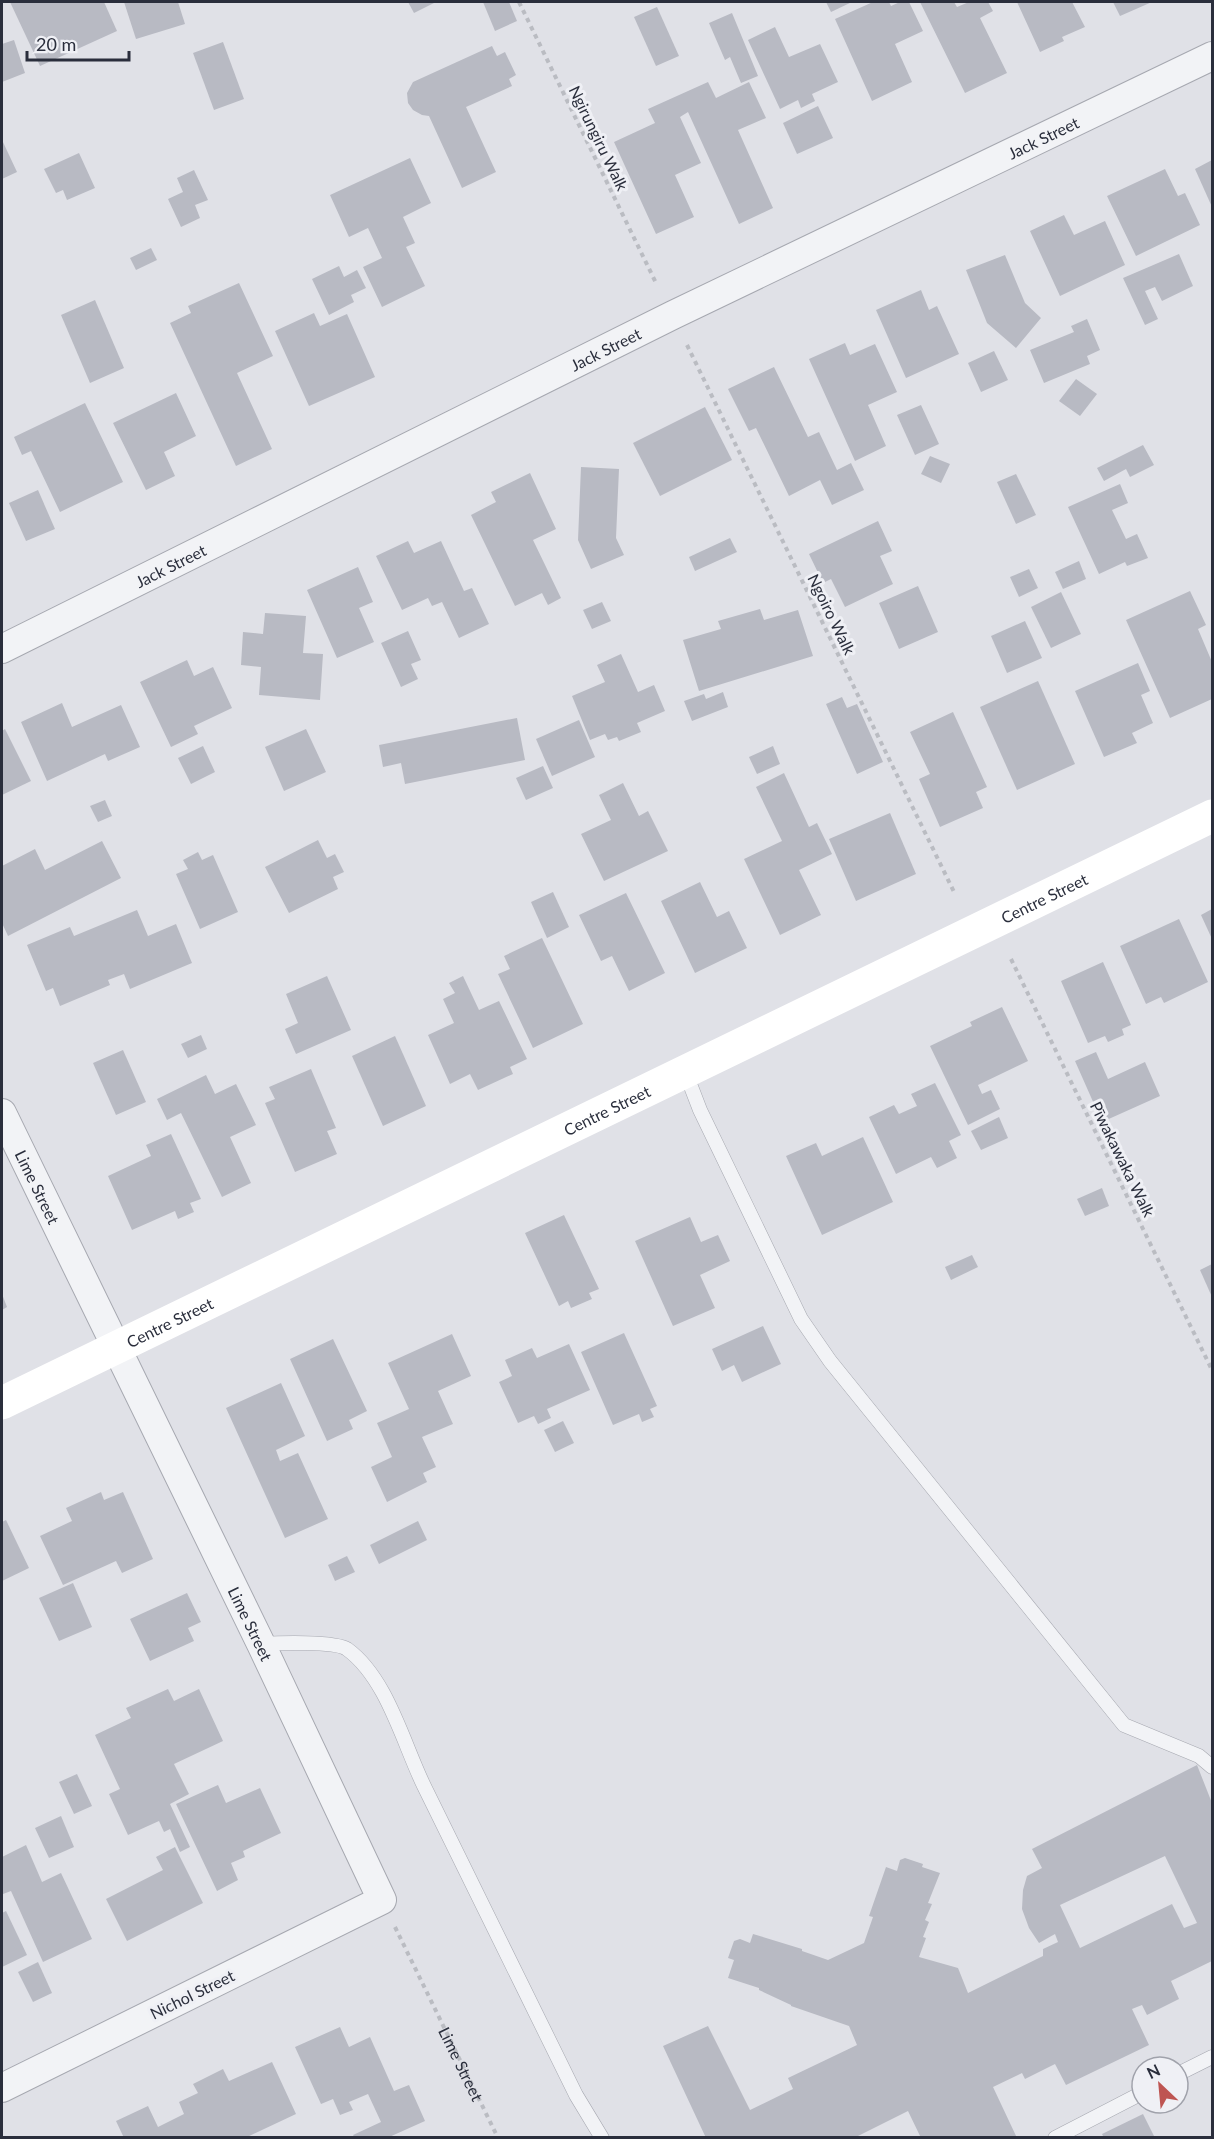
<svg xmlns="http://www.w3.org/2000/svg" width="1214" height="2139" font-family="Lato,sans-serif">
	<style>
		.building { fill: #b8bac3; fill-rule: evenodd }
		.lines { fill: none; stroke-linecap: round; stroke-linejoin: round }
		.lane-casing { stroke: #a6a8b0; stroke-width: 15 }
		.street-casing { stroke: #a6a8b0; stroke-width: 30 }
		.path { stroke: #babcc2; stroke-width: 4; stroke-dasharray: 4.5 4.5; stroke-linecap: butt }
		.lane { stroke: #f2f3f6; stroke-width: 14 }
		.street { stroke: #f2f3f6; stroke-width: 28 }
		.secondary { stroke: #fff; stroke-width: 33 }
		.labels { text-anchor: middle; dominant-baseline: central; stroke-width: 6; stroke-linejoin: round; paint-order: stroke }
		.street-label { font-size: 16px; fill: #2a2e3c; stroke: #eff0f5 }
	</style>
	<rect width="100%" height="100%" fill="#e0e1e7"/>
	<g class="building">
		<polygon points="10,2 104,2 117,31 40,66"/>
		<polygon points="124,2 178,2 185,24 136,39"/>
		<polygon points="408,2 433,2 434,3 414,13"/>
		<polygon points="483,2 509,2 517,21 495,31"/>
		<polygon points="826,2 852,2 831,12"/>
		<polygon points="873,2 889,2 891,6 900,2 909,2 923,31 895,44 912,82 872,101 835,19"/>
		<polygon points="920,2 954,2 957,7 969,2 988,2 993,11 980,18 1007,73 965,93"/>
		<polygon points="1017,2 1072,2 1085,27 1062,37 1064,41 1040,52"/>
		<polygon points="1113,2 1152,2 1120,16"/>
		<polygon points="657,7 679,56 656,66 634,17"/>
		<polygon points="732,13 758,76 741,83 730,57 725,60 709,23"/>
		<polygon points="775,27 789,57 820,44 838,82 812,94 815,101 801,108 798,100 780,109 748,40"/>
		<polygon points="14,40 25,73 2,82 2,44"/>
		<polygon points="223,42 244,99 214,110 193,53"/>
		<polygon points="492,46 497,56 505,52 516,75 509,79 512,86 466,107 496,172 462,188 429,116 422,115 413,110 408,103 407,93 413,82"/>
		<polygon points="708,82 716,98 749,82 766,118 738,130 773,208 739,224 688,112 680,117 701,163 675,175 694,217 656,234 614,142 655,123 648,109"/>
		<polygon points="818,106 833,138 797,154 783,123"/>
		<polygon points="2,140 17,172 2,179"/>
		<polygon points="79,153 95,188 67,200 63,190 56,193 44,169"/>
		<polygon points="410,158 431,203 403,217 415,243 406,247 425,286 382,307 363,267 382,258 368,228 349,237 330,195"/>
		<polygon points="1212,160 1212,207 1195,169"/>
		<polygon points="1165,169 1178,196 1185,193 1200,225 1136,256 1107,196"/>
		<polygon points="194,170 208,200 195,205 200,218 181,227 168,199 183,192 177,178"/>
		<polygon points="1064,215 1074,235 1105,221 1125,265 1060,296 1030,231"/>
		<polygon points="151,248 157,260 136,270 130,258"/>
		<polygon points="1179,254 1193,286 1162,301 1155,287 1145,291 1158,319 1145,325 1123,278"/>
		<polygon points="1005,255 1025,303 1041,318 1016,348 987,323 966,270"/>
		<polygon points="339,266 344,277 357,270 366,288 351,295 354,302 329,315 312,279"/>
		<polygon points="239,283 273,356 237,373 272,449 236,466 170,323 191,313 188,306"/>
		<polygon points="921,290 929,310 937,306 959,354 906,378 876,310"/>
		<polygon points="95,300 124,368 90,383 61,315"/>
		<polygon points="314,313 320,326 347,314 375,377 309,406 275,331"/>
		<polygon points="1087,319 1100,350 1087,356 1090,364 1044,383 1030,350 1074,332 1071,326"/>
		<polygon points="845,343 850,355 875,344 897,392 868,405 886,446 855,461 809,359"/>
		<polygon points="994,351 1008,380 981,392 968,363"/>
		<polygon points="774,367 808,437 819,432 837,470 851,463 864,490 832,505 820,480 789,496 756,428 749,431 728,389"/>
		<polygon points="1076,379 1097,394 1080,416 1059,401"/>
		<polygon points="176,393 196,436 164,452 175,476 146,490 113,423"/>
		<polygon points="85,403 123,482 60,512 31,451 22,455 14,437"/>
		<polygon points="921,405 939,444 915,455 897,415"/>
		<polygon points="705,407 732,460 660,496 633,443"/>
		<polygon points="1143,445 1154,465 1130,477 1126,469 1104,481 1097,468"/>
		<polygon points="930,456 950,464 941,483 921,474"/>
		<polygon points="581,467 619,469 616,538 624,555 591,569 578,540"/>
		<polygon points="530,473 556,529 533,540 561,598 548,605 542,593 515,606 471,515 496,502 491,492"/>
		<polygon points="1016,474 1036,515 1016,524 997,482"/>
		<polygon points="1120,484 1128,503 1112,510 1126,539 1137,534 1148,558 1127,566 1125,562 1099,574 1068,507"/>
		<polygon points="38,490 55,529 26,541 9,503"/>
		<polygon points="878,521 892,551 880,556 893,584 845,607 831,579 823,583 809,554"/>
		<polygon points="730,538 737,552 695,571 689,557"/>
		<polygon points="408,541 414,553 441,541 464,591 472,588 489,624 459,638 442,602 432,606 428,598 402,610 376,556"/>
		<polygon points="1079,561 1086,579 1063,589 1055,572"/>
		<polygon points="358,567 373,602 359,608 374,642 337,658 307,590"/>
		<polygon points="1029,569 1038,588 1019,597 1010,577"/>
		<polygon points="918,586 938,632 899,649 879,603"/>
		<polygon points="1190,591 1206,625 1198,629 1212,662 1212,699 1170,718 1126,620"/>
		<polygon points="1061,592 1081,634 1051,648 1031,607"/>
		<polygon points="602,602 611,621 592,629 583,610"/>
		<polygon points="760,609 764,620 798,610 813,656 699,691 683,640 721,629 718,621"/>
		<polygon points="265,613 306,616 303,653 323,654 320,700 259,695 261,667 241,665 243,632 263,634"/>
		<polygon points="1025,621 1042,658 1007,673 991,636"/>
		<polygon points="408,631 421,660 411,664 418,679 401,687 381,643"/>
		<polygon points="621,654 638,692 654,685 665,711 637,723 641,732 619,741 617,737 608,740 605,734 590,740 572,696 605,682 597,665"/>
		<polygon points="187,660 194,676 213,667 232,708 194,726 198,734 171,747 140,682"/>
		<polygon points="1138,663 1150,691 1141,695 1153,723 1132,733 1137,743 1104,757 1075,691"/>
		<polygon points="1038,681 1075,764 1017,790 980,707"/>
		<polygon points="723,692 728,707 692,721 684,701 704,694 706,699"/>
		<polygon points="842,697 847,708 857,704 883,762 857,774 826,704"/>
		<polygon points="62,703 72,727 121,705 140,747 108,761 105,754 47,781 21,722"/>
		<polygon points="953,712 987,787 976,792 983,808 940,827 919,779 930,774 910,732"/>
		<polygon points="517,718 525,760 405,784 401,763 383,767 379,745"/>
		<polygon points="579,720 595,757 552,776 536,739"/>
		<polygon points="5,729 31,781 2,795 2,731"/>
		<polygon points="306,729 326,772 284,791 265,747"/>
		<polygon points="203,746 215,772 191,784 178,758"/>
		<polygon points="773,746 780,764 757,774 749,757"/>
		<polygon points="543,766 553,788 526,800 516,778"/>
		<polygon points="784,773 809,827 817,823 832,854 799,870 821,915 780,935 744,859 782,841 756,787"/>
		<polygon points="623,783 639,816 648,811 668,851 604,881 581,834 611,820 599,795"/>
		<polygon points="105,800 112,816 98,822 90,806"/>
		<polygon points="890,813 916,874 856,901 829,839"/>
		<polygon points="318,840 327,858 335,854 344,872 333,877 338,889 289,913 265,867"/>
		<polygon points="102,841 121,878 8,936 2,923 2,866 35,849 45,870"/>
		<polygon points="198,852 202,860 213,855 238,912 200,929 176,874 188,869 183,860"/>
		<polygon points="700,882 717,917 729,911 747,948 695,973 661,901"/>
		<polygon points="553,892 569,927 547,938 531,902"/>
		<polygon points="626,893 665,973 629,991 612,956 601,961 579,915"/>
		<polygon points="1212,909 1212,939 1201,915"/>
		<polygon points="137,910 148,936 176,924 192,963 130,989 124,974 108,980 110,985 60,1006 53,988 46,991 27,945 70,927 74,936"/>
		<polygon points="1179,919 1208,982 1164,1003 1161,997 1146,1004 1120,946"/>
		<polygon points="542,938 583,1024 533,1048 498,974 510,969 504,956"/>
		<polygon points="1103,962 1131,1025 1122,1029 1124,1035 1108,1042 1105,1036 1088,1043 1061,981"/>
		<polygon points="327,976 351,1030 296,1054 285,1029 298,1023 286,994"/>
		<polygon points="463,976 479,1010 499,1001 527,1059 510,1067 513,1074 478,1090 470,1074 450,1084 428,1035 454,1023 443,999 455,993 449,983"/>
		<polygon points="1002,1007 1028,1061 978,1085 982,1094 991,1090 1000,1109 968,1125 930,1046 972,1026 970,1022"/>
		<polygon points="201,1035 207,1049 188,1058 181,1044"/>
		<polygon points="395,1036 426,1106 383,1126 352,1056"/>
		<polygon points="123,1050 146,1102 116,1115 93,1063"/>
		<polygon points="1096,1052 1108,1079 1145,1062 1160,1096 1102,1122 1075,1061"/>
		<polygon points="311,1069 336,1128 327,1131 337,1154 295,1172 265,1103 275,1099 269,1087"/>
		<polygon points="206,1075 215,1094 236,1084 256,1125 230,1137 251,1183 222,1197 181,1113 167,1120 157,1099"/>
		<polygon points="935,1083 961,1135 949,1141 957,1158 937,1168 931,1157 896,1174 869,1117 894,1105 899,1114 917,1106 911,1094"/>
		<polygon points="999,1117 1008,1138 981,1150 971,1131"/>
		<polygon points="171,1134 201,1199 190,1203 194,1212 178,1219 175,1211 132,1230 108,1176 151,1156 146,1145"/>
		<polygon points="863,1137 893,1202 822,1235 786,1156 816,1143 822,1156"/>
		<polygon points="1102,1188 1109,1206 1085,1216 1077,1199"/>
		<polygon points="564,1215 599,1289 589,1293 592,1299 571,1308 568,1301 559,1306 525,1233"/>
		<polygon points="690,1217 701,1242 718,1235 730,1261 700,1275 715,1308 673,1326 635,1241"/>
		<polygon points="972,1255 978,1267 951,1280 945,1267"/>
		<polygon points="1212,1264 1212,1297 1200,1270"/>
		<polygon points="2,1294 7,1307 2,1310"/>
		<polygon points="763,1326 781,1364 742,1382 734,1365 722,1371 712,1349"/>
		<polygon points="624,1333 657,1406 650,1409 654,1417 642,1422 639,1414 613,1425 581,1352"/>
		<polygon points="452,1334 471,1376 438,1391 453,1424 422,1437 436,1467 423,1473 427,1482 387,1502 371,1467 392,1457 377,1423 409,1409 388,1363"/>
		<polygon points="333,1339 367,1411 349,1420 353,1429 327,1441 290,1359"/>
		<polygon points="569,1344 590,1390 547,1409 551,1418 538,1424 534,1416 518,1423 499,1382 512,1376 505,1360 532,1348 537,1358"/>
		<polygon points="281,1383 305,1436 276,1450 280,1461 298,1453 328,1519 285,1538 226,1408"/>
		<polygon points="563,1421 574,1443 555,1452 544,1430"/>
		<polygon points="101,1492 104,1500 123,1492 153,1559 122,1573 116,1561 63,1585 40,1536 72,1521 66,1508"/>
		<polygon points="6,1520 29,1568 2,1581 2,1522"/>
		<polygon points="418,1521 427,1540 379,1564 370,1545"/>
		<polygon points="347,1556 355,1572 335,1581 328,1565"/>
		<polygon points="73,1583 92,1627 59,1641 39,1598"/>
		<polygon points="187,1593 201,1622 188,1628 194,1641 150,1661 130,1619"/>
		<polygon points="168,1689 174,1701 199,1689 223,1741 174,1764 189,1794 170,1804 190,1847 180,1852 170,1829 164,1832 159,1821 128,1835 109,1794 120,1789 95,1735 131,1718 126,1708"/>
		<path d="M1197 1765 1212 1803V1961L1171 1981 1179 1999 1147 2015 1142 2005 1132 2009 1149 2045 1066 2085 1055 2064 1025 2079 1022 2073 993 2087 1017 2138H921L908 2111 854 2138H706L663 2046 708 2026 750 2110 793 2089 788 2078 857 2045 849 2026 791 2006V2005L759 1990V1988L728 1978 734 1960 728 1958 734 1941 740 1939 750 1943 753 1934 802 1949V1951L828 1960 864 1943 873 1917 869 1916 886 1867 897 1871 900 1860 905 1858 923 1864 922 1867 940 1873 928 1903 932 1904 925 1920 929 1922 923 1937 926 1938 919 1957 958 1968 968 1993 1043 1956V1949L1058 1942 1055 1934 1039 1943 1029 1928 1022 1909 1023 1890 1027 1876 1042 1868 1032 1849ZM1165 1856 1197 1923 1184 1928 1172 1904 1080 1948 1060 1905Z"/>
		<polygon points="77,1774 92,1806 74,1814 59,1782"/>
		<polygon points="218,1785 226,1803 260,1788 281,1833 243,1851 245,1857 231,1863 238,1880 217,1891 176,1804"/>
		<polygon points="61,1816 74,1847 49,1858 35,1828"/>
		<polygon points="26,1845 42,1882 61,1873 92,1939 43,1962 11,1891 3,1894 2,1891 2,1857"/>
		<polygon points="175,1847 203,1903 127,1941 106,1899 163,1870 156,1857"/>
		<polygon points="6,1911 27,1955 2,1967 2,1913"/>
		<polygon points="38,1962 52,1993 33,2002 18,1972"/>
		<polygon points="340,2027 349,2047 370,2037 394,2091 409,2085 425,2121 387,2138 355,2138 353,2135 381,2122 368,2094 349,2102 353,2110 340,2115 333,2099 321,2104 295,2047"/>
		<polygon points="272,2062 296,2114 245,2138 124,2138 116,2121 148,2106 158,2127 184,2114 179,2102 198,2093 193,2084 223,2069 229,2081"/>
		<polygon points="1143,2114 1155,2138 1104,2138 1102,2134"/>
	</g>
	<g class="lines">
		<g class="lane-casing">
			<g id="lane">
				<polyline points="685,1071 700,1110 801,1319 830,1361 1124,1725 1199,1756 1212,1767"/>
				<path d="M261 1644C278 1643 335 1641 347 1649 387 1678 403 1743 424 1786 475 1889 525 1992 576 2095L602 2138"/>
				<polyline points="1178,2074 1212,2057"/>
				<polyline points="1055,2138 1142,2093"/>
			</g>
		</g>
		<g class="street-casing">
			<g id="street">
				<path id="s2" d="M2 649 673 315 1212 56"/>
				<path id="s3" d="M2 1113 261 1644 382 1900 2 2088"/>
			</g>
		</g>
		<g class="path">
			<polyline points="519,2 657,285"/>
			<polyline points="687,345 955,894"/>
			<polyline points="1011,959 1212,1370"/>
			<path id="s1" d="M395 1927 498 2138"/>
		</g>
		<use href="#lane" class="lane"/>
		<use href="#street" class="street"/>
		<path class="secondary" id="s4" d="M2 1403 1212 816"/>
	</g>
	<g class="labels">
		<g class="street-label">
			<text transform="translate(599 138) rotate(64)">Ngirungiru Walk</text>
			<text stroke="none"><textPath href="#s2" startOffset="1160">Jack Street</textPath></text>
			<text stroke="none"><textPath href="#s2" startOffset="674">Jack Street</textPath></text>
			<text stroke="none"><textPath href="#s2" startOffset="188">Jack Street</textPath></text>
			<text transform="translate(832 614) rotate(64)">Ngoiro Walk</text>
			<text stroke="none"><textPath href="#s4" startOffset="1158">Centre Street</textPath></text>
			<text stroke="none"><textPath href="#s4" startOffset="672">Centre Street</textPath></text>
			<text transform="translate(1123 1159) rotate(64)">Pīwakawaka Walk</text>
			<text stroke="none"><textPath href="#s3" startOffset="82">Lime Street</textPath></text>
			<text stroke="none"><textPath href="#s4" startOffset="186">Centre Street</textPath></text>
			<text stroke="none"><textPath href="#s3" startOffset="568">Lime Street</textPath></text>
			<text transform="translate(192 1994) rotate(-26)">Nichol Street</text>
			<text stroke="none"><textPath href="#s1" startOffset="152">Lime Street</textPath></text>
		</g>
	</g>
	<rect width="1214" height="2139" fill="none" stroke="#2a2e3c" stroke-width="6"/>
	<g transform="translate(1160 2085) rotate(334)"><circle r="28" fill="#eff0f5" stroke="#a0a2ab" stroke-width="1.5"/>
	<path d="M0-4.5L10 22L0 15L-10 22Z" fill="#be5552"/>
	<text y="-9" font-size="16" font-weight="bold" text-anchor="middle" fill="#2a2e3c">N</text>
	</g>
	<path d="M27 51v9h102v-9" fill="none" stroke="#2a2e3c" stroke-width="3"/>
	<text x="36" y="51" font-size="18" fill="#2a2e3c" stroke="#eff0f5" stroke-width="4.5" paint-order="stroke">20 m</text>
</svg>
